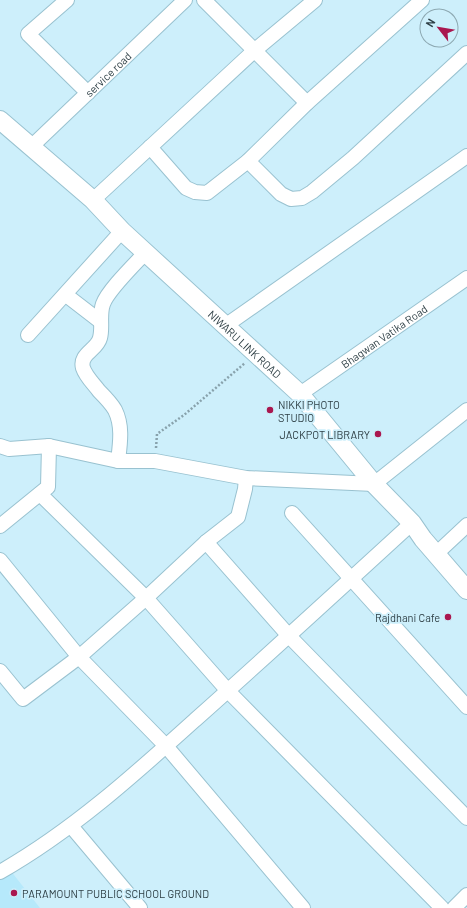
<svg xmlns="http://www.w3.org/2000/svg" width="467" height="908" font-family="Barlow,sans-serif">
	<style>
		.built { fill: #b6e9fb }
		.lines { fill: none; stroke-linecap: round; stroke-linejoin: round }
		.minor-casing { stroke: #99c2d0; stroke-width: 16 }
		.tertiary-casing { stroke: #99c2d0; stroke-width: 20 }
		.path { stroke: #88a2ac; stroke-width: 2.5; stroke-dasharray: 2 2; stroke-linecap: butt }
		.minor { stroke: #fff; stroke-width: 14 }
		.tertiary { stroke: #fff; stroke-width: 18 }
		.poi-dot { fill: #a9174f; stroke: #cdeffb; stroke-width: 1.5 }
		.labels { text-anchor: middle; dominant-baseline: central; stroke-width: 3.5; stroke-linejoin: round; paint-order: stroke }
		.street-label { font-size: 11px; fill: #2e3f45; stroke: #cdeffb }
		.poi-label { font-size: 11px; fill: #2e3f45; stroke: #cdeffb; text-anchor: start }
	</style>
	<rect width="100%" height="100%" fill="#cdeffb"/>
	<polygon class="built" points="10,870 40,908 0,908 0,878"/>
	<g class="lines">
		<g class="minor-casing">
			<g id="minor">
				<polyline points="67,0 28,34 88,93"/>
				<polyline points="204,0 307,103"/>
				<path id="s1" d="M31 147 185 0"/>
				<polyline points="150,147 186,188 195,192 207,193 248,161 307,103 422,0"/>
				<polyline points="248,161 281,194 291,199 302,198 312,192 353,158 467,53"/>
				<polyline points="93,200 255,50 315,0"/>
				<polyline points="66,295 101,322"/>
				<polyline points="225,326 467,156"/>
				<polyline points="28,335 122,231"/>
				<path id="s2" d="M300 394 467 278"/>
				<polyline points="0,446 9,449 49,446 118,461 155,461 246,478 374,484 467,410"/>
				<path d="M118 461C120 444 123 426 115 410 111 403 105 397 99 391 94 384 86 377 83 368 79 354 97 350 100 338 103 327 99 315 103 304 108 290 135 264 146 252"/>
				<polyline points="40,494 146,598 228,691 442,908"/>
				<polyline points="292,513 467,707"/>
				<polyline points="0,526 48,487 49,446"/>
				<polyline points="206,542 289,636 467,818"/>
				<polyline points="436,554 467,525"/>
				<polyline points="0,560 79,657 166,746 303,908"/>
				<polyline points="0,671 23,699 79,657 146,598 206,542 238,517 245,489 246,478"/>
				<polyline points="71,826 140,908"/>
				<path d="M0 872C72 831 134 775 195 720 268 655 340 589 412 523"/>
				<polyline points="454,908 467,895"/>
			</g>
		</g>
		<g class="tertiary-casing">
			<g id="tertiary">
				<path id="s3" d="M0 120 93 200 122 231 300 394 374 484 412 523 423 539 467 590"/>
			</g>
		</g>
		<polyline class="path" points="156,448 157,434 184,415 245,363"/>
		<use href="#minor" class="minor"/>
		<use href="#tertiary" class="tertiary"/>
	</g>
	<g class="poi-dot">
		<circle cx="270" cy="410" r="4"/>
		<circle cx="378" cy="434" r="4"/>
		<circle cx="448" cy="617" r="4"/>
		<circle cx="14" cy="893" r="4"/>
	</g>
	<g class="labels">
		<g class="street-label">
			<text stroke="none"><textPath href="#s1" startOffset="106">service road</textPath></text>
			<text stroke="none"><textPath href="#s2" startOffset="102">Bhagwan Vatika Road</textPath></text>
			<text stroke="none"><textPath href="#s3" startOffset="332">NIWARU LINK ROAD</textPath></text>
		</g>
		<g class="poi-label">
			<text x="278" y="404">NIKKI PHOTO<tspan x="278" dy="13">STUDIO</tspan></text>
			<text x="370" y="434" text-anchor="end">JACKPOT LIBRARY</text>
			<text x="440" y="617" text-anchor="end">Rajdhani Cafe</text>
			<text x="22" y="893">PARAMOUNT PUBLIC SCHOOL GROUND</text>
		</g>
	</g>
	<g transform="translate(439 28) rotate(301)"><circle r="19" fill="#cdeffb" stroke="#8da9b2"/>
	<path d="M0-3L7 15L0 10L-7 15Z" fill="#a9174f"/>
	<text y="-6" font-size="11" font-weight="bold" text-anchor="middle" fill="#2e3f45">N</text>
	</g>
</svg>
